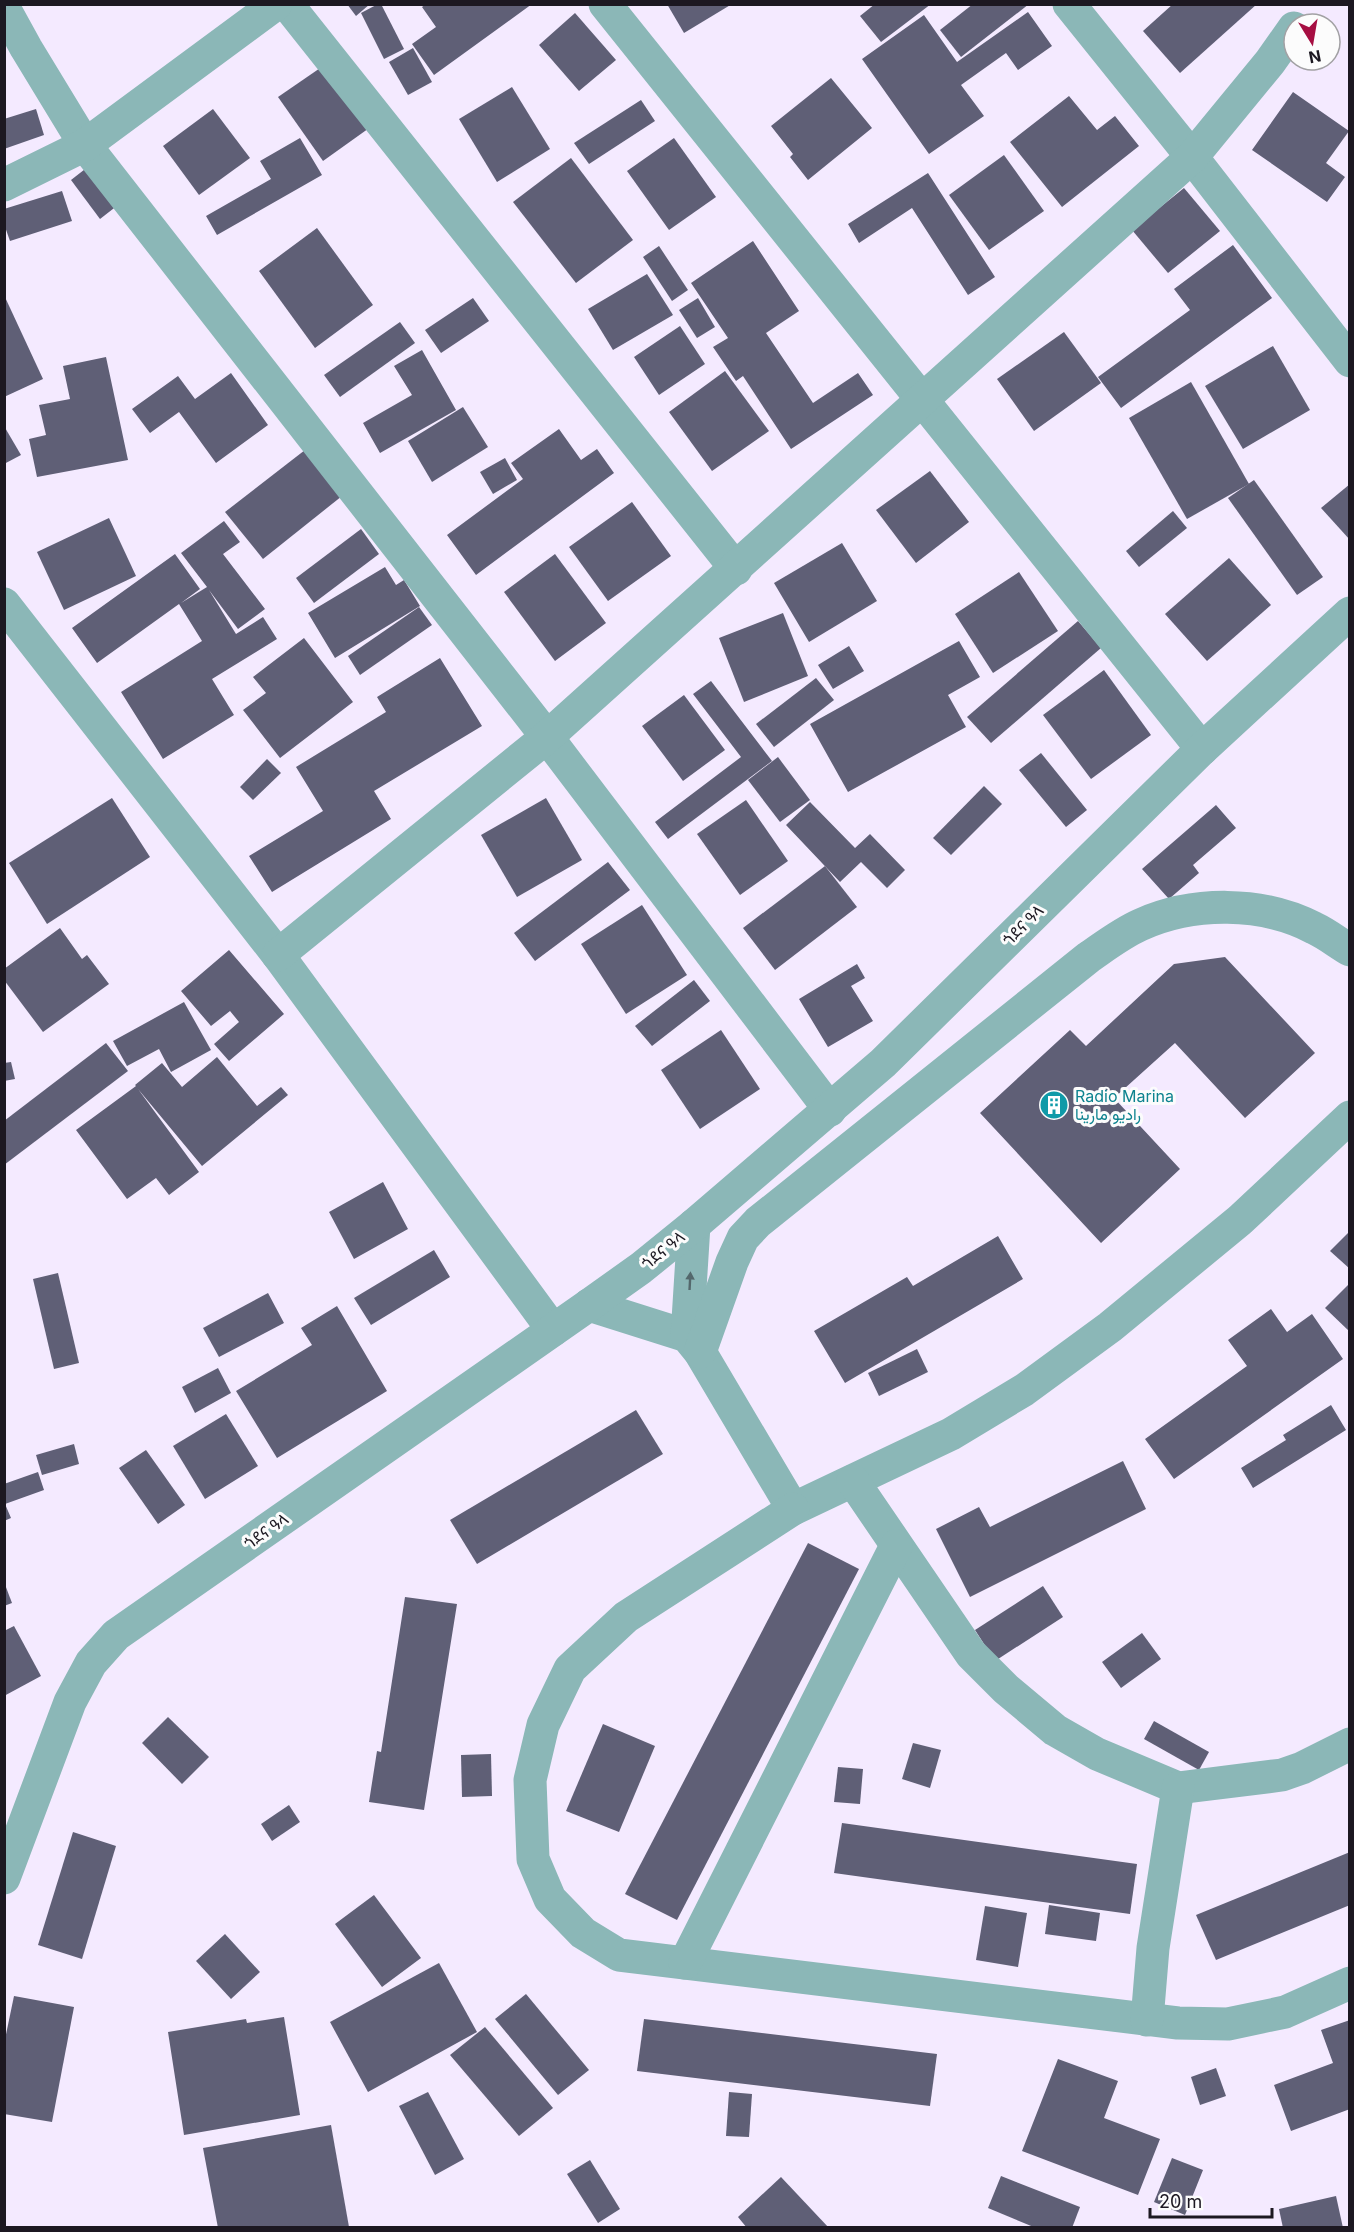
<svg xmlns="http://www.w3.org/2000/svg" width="1354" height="2232" font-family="Inter,Vazirmatn,'Noto Sans Ethiopic',sans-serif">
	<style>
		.building { fill: #5f5f76 }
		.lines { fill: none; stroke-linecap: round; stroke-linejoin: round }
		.minor { stroke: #8bb7b7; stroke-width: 33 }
		.tertiary { stroke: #8bb7b7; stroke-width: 33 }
		.oneway { fill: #54686c }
		.labels { text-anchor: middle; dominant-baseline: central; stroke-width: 6; stroke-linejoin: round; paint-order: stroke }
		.street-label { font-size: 16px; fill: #1c1821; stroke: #fcfcfc }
		.culture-label { font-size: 16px; fill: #0d838f; stroke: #fcfcfc; text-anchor: start }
	</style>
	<rect width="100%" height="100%" fill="#f4eaff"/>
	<g class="building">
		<polygon points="347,4 370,4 356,16"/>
		<polygon points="378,4 381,4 404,49 384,59 361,13"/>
		<polygon points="426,4 532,4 434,75 412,44 436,27 422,7"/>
		<polygon points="667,4 732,4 684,33"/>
		<polygon points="875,4 931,4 881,42 860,16"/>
		<polygon points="973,4 1029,4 961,57 940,30"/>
		<polygon points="1173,4 1257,4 1180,73 1143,31"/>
		<polygon points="1028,12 1052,46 1018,70 1006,53 961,85 984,116 929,154 862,59 924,15 957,62"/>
		<polygon points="575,13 616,60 579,91 539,45"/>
		<polygon points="413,48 432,82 408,95 389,62"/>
		<polygon points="326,64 372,126 323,161 278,97"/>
		<polygon points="831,78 872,128 808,180 790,157 793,154 771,126"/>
		<polygon points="512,87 550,149 497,182 459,119"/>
		<polygon points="1293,92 1349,131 1326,163 1345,177 1327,202 1252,150"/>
		<polygon points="1069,96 1097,130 1115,116 1139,146 1062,207 1010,142"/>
		<polygon points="641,100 655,121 589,164 574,143"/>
		<polygon points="36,109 44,135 4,149 4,119"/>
		<polygon points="213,109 250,158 199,195 163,146"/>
		<polygon points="300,138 322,175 217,235 206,216 271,179 260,161"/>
		<polygon points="674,138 716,197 669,230 627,171"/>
		<polygon points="1004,155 1044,211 989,250 949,195"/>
		<polygon points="571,158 633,240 576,283 513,202"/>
		<polygon points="89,166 118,205 100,219 71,180"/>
		<polygon points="928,173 995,277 968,295 912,208 859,243 848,224"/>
		<polygon points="1184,188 1220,231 1168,273 1132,230"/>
		<polygon points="62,191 72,221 10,241 4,224 4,209"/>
		<polygon points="317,228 373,305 315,348 259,271"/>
		<polygon points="753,241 799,311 766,333 813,403 858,373 873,395 791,449 743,376 736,381 713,347 728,338 691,283"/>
		<polygon points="1233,245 1272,298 1121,408 1098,377 1190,310 1174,289"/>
		<polygon points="659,246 688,290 672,301 643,257"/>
		<polygon points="647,274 673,315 613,350 588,309"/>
		<polygon points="4,295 43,379 4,397"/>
		<polygon points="473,298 489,321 441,353 425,330"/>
		<polygon points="698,298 715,327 697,338 679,310"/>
		<polygon points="400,322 415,343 340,397 324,375"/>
		<polygon points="680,326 705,364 659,395 634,357"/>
		<polygon points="1064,332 1101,383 1034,431 997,379"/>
		<polygon points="1273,346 1310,410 1243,449 1205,386"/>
		<polygon points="422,350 456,410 380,453 363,423 412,395 394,366"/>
		<polygon points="106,357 128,460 37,477 29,439 46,435 39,405 70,399 63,366"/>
		<polygon points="725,371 769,431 712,471 669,412"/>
		<polygon points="231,373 268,425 216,463 179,412 150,433 132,409 178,376 195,399"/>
		<polygon points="1191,382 1249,484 1187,519 1129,418"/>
		<polygon points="463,407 488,447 432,482 408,441"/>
		<polygon points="4,426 21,455 4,464"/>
		<polygon points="559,429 581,460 597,449 614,473 476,575 447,535 523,479 511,463"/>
		<polygon points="305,450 342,496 263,559 225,512"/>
		<polygon points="505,458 517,480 493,494 480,472"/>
		<polygon points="930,471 969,522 916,563 876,510"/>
		<polygon points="1254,480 1323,577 1297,595 1228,498"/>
		<polygon points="1350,484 1350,540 1321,508"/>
		<polygon points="632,502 671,556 608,601 569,547"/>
		<polygon points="1173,511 1187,528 1139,567 1126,551"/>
		<polygon points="109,518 136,576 64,610 37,552"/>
		<polygon points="224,521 240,542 223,554 265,609 238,629 209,590 236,634 263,617 277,639 212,679 234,715 163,759 121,692 202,641 179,604 97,663 72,628 175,554 200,589 181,603 207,587 181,553"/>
		<polygon points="361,529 379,554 314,603 296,578"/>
		<polygon points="842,543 877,601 809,642 774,583"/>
		<polygon points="555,554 606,623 555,661 504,592"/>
		<polygon points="1229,558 1271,605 1207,661 1165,614"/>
		<polygon points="385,567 396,585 404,580 420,606 335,658 308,613"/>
		<polygon points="1019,572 1058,631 993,673 955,614"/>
		<polygon points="419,607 432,625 360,675 348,656"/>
		<polygon points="783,613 808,676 744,702 719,638"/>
		<polygon points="1078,621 1101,648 991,743 967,717"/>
		<polygon points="304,638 353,702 280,758 243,710 266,693 253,677"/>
		<polygon points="959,641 980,677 948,695 966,727 848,792 810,724"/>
		<polygon points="849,646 864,671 833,689 818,665"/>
		<polygon points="440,658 482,726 374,791 391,819 272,892 249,856 323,811 296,767 386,712 377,697"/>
		<polygon points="1104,670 1151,735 1091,779 1043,715"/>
		<polygon points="816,678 834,700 774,747 756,724"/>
		<polygon points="711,681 772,761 668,839 655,822 741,757 693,694"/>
		<polygon points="684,695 725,750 683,781 642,726"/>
		<polygon points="1041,753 1087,810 1066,827 1019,770"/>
		<polygon points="778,757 810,800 780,822 748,780"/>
		<polygon points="267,759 281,773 253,800 240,787"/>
		<polygon points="984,786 1002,804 951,855 933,838"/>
		<polygon points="112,798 150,857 47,924 9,863"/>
		<polygon points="546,798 582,860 517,897 481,835"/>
		<polygon points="746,800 788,861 740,895 697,834"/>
		<polygon points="810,802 855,848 870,834 905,870 887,888 861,862 840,882 786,825"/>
		<polygon points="1216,805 1236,828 1193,865 1199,873 1169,899 1142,869"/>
		<polygon points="608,862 630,890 535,961 514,933"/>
		<polygon points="825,866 857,907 775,970 743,928"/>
		<polygon points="642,905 687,975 626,1014 581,944"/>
		<polygon points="60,928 82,959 87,955 109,984 43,1032 4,980 4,969"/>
		<polygon points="229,950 284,1014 229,1061 214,1044 239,1022 230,1011 211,1026 181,991"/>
		<polygon points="1225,957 1315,1053 1245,1118 1175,1043 1114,1098 1180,1169 1101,1243 980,1113 1070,1030 1086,1046 1174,964"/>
		<polygon points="857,964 865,978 851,986 873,1021 828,1047 799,999"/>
		<polygon points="694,980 710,1001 652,1046 635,1026"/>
		<polygon points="184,1002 211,1050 171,1072 159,1049 127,1066 113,1041"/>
		<polygon points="721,1030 760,1089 700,1129 661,1070"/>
		<polygon points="106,1043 128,1071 4,1165 4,1121"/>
		<polygon points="217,1057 257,1106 281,1087 288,1095 202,1166 138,1089 199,1172 169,1195 156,1178 127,1199 76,1130 136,1086 135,1085 162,1063 182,1087"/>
		<polygon points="11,1062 15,1079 4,1081 4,1063"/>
		<polygon points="383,1182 408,1229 354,1259 329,1212"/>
		<polygon points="1350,1231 1350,1269 1330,1251"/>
		<polygon points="998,1236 1023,1279 845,1383 814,1331 907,1277 913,1286"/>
		<polygon points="434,1250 450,1277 371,1325 354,1298"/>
		<polygon points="58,1273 79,1363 54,1369 33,1279"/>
		<polygon points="1350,1283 1350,1332 1325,1308"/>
		<polygon points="268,1293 284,1323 219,1357 203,1328"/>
		<polygon points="337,1306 387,1391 277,1458 236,1391 312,1345 301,1328"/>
		<polygon points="1271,1309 1287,1332 1312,1314 1343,1359 1174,1479 1145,1439 1247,1366 1228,1340"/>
		<polygon points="917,1349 928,1372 879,1396 868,1373"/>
		<polygon points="218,1368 231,1393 195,1413 182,1387"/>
		<polygon points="1331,1405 1346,1430 1253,1488 1241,1468 1286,1440 1283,1435"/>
		<polygon points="636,1410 663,1454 477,1564 450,1520"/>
		<polygon points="226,1414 258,1466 205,1499 173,1446"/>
		<polygon points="74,1444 79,1464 42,1475 36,1455"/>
		<polygon points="146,1450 185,1505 158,1524 119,1468"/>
		<polygon points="1123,1461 1146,1509 970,1597 936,1529 979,1507 990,1527"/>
		<polygon points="38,1472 44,1490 5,1504 11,1518 4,1521 4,1484"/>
		<polygon points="808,1543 859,1569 677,1920 625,1894"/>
		<polygon points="4,1582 12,1603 4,1606"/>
		<polygon points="1043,1586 1063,1617 995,1661 975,1630"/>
		<polygon points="405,1597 457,1604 424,1810 369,1802 377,1751 381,1752"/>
		<polygon points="14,1626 41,1676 4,1696 4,1631"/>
		<polygon points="1142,1633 1161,1659 1121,1688 1102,1662"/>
		<polygon points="168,1717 209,1757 182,1784 142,1743"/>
		<polygon points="1154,1721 1209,1752 1199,1770 1144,1739"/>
		<polygon points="603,1724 655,1746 619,1832 566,1811"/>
		<polygon points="913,1743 941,1750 930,1788 902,1779"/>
		<polygon points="491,1754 492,1796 462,1797 461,1755"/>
		<polygon points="838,1767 863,1769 860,1804 834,1802"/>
		<polygon points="289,1805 300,1822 272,1841 261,1824"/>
		<polygon points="842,1823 1137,1864 1130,1914 834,1873"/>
		<polygon points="73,1832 116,1846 82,1959 38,1945"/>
		<polygon points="1350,1852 1350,1905 1216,1960 1196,1915"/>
		<polygon points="374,1895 421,1958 382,1987 335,1924"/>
		<polygon points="1049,1905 1100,1913 1096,1941 1045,1934"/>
		<polygon points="985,1906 1027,1913 1018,1967 976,1960"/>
		<polygon points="225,1934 260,1972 231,1999 196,1961"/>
		<polygon points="439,1963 477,2032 368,2092 330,2022"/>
		<polygon points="526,1994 589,2070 558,2095 495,2019"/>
		<polygon points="14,1996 74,2007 52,2122 4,2114 4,2044"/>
		<polygon points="284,2017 300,2115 184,2135 168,2032 246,2019 247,2023"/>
		<polygon points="644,2019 937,2054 930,2106 637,2071"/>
		<polygon points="1350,2020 1350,2109 1291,2131 1274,2085 1333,2063 1321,2030"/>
		<polygon points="485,2027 553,2108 519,2136 450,2055"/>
		<polygon points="1058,2059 1118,2081 1104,2118 1160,2139 1138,2195 1022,2151"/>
		<polygon points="1216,2068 1226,2096 1200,2105 1191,2077"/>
		<polygon points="428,2092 464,2159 435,2175 399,2106"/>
		<polygon points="729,2092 752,2094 749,2137 726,2136"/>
		<polygon points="331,2125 349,2227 218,2228 203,2148"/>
		<polygon points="1172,2158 1203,2170 1185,2215 1154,2202"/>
		<polygon points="590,2160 620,2209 598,2223 567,2174"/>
		<polygon points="1001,2176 1080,2207 1072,2228 1036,2228 988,2208"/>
		<polygon points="781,2177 829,2228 747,2228 738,2217"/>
		<polygon points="1336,2196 1343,2228 1283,2228 1279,2209"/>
	</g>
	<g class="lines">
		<g class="minor">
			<polyline points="287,4 736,569"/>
			<polyline points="605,4 1202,749"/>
			<polyline points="1069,4 1192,157 1350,361"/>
			<polyline points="4,8 26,48 85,145 547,737 830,1110"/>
			<polyline points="4,185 85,145 276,4"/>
			<polyline points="4,604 278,955 553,1330"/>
			<polyline points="278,955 547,737 1192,157 1270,62 1294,28"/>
			<polyline points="589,1305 687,1336 700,1352 793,1509 951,1434 1024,1390 1110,1327 1240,1220 1350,1117"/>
			<polyline points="687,1336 694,1225"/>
			<path d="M700 1352 732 1262 743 1238 758 1222 1089 957C1105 946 1122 933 1140 925 1193 901 1262 901 1314 928 1327 934 1338 943 1350 950"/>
			<polyline points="853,1481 971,1654 1006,1689 1055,1730 1097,1754 1178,1788 1282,1775 1302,1768 1350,1744"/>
			<polyline points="793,1509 626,1617 570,1669 543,1725 530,1780 533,1859 550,1899 583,1933 619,1955 1178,2023 1228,2024 1285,2012 1350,1983"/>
			<polyline points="685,1963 896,1546"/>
			<polyline points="1147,2020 1153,1948 1178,1788"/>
		</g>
		<polyline class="tertiary" points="4,1878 70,1702 91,1663 116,1635 589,1305 641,1268 694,1225 883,1063 1202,749 1350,613"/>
	</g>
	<defs><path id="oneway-solid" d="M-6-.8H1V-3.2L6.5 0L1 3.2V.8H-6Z" transform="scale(1.5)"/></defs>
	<use class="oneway" href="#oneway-solid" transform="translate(690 1281) rotate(-87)"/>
	<defs>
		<g id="building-disc" transform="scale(1.5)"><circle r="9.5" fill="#0f9aa8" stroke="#fcfcfc"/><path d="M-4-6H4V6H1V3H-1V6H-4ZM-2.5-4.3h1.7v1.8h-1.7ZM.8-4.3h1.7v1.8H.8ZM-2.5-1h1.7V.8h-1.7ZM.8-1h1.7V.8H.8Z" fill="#fff"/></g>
	</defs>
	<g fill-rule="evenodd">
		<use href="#building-disc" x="1054" y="1105"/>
	</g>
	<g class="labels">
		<g class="street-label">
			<text transform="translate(1023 925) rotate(-45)">ጎደና ዓላ</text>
			<text transform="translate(663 1250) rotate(-39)">ጎደና ዓላ</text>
			<text transform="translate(266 1531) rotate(-35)">ጎደና ዓላ</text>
		</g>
		<g class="culture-label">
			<text x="1075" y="1096">Radio Marina<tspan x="1075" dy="18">راديو مارينا</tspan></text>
		</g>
	</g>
	<rect width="1354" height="2232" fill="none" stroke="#1c1821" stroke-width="12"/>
	<g transform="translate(1312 42) rotate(169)"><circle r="28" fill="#fcfcfc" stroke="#a2a1a4" stroke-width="1.5"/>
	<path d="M0-4.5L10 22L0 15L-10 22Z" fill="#a60e42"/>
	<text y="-9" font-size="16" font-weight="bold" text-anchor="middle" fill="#1c1821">N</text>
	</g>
	<path d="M1150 2208v9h122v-9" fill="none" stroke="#1c1821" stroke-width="3"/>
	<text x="1159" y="2208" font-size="18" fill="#1c1821" stroke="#fcfcfc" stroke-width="4.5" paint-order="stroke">20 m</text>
</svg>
